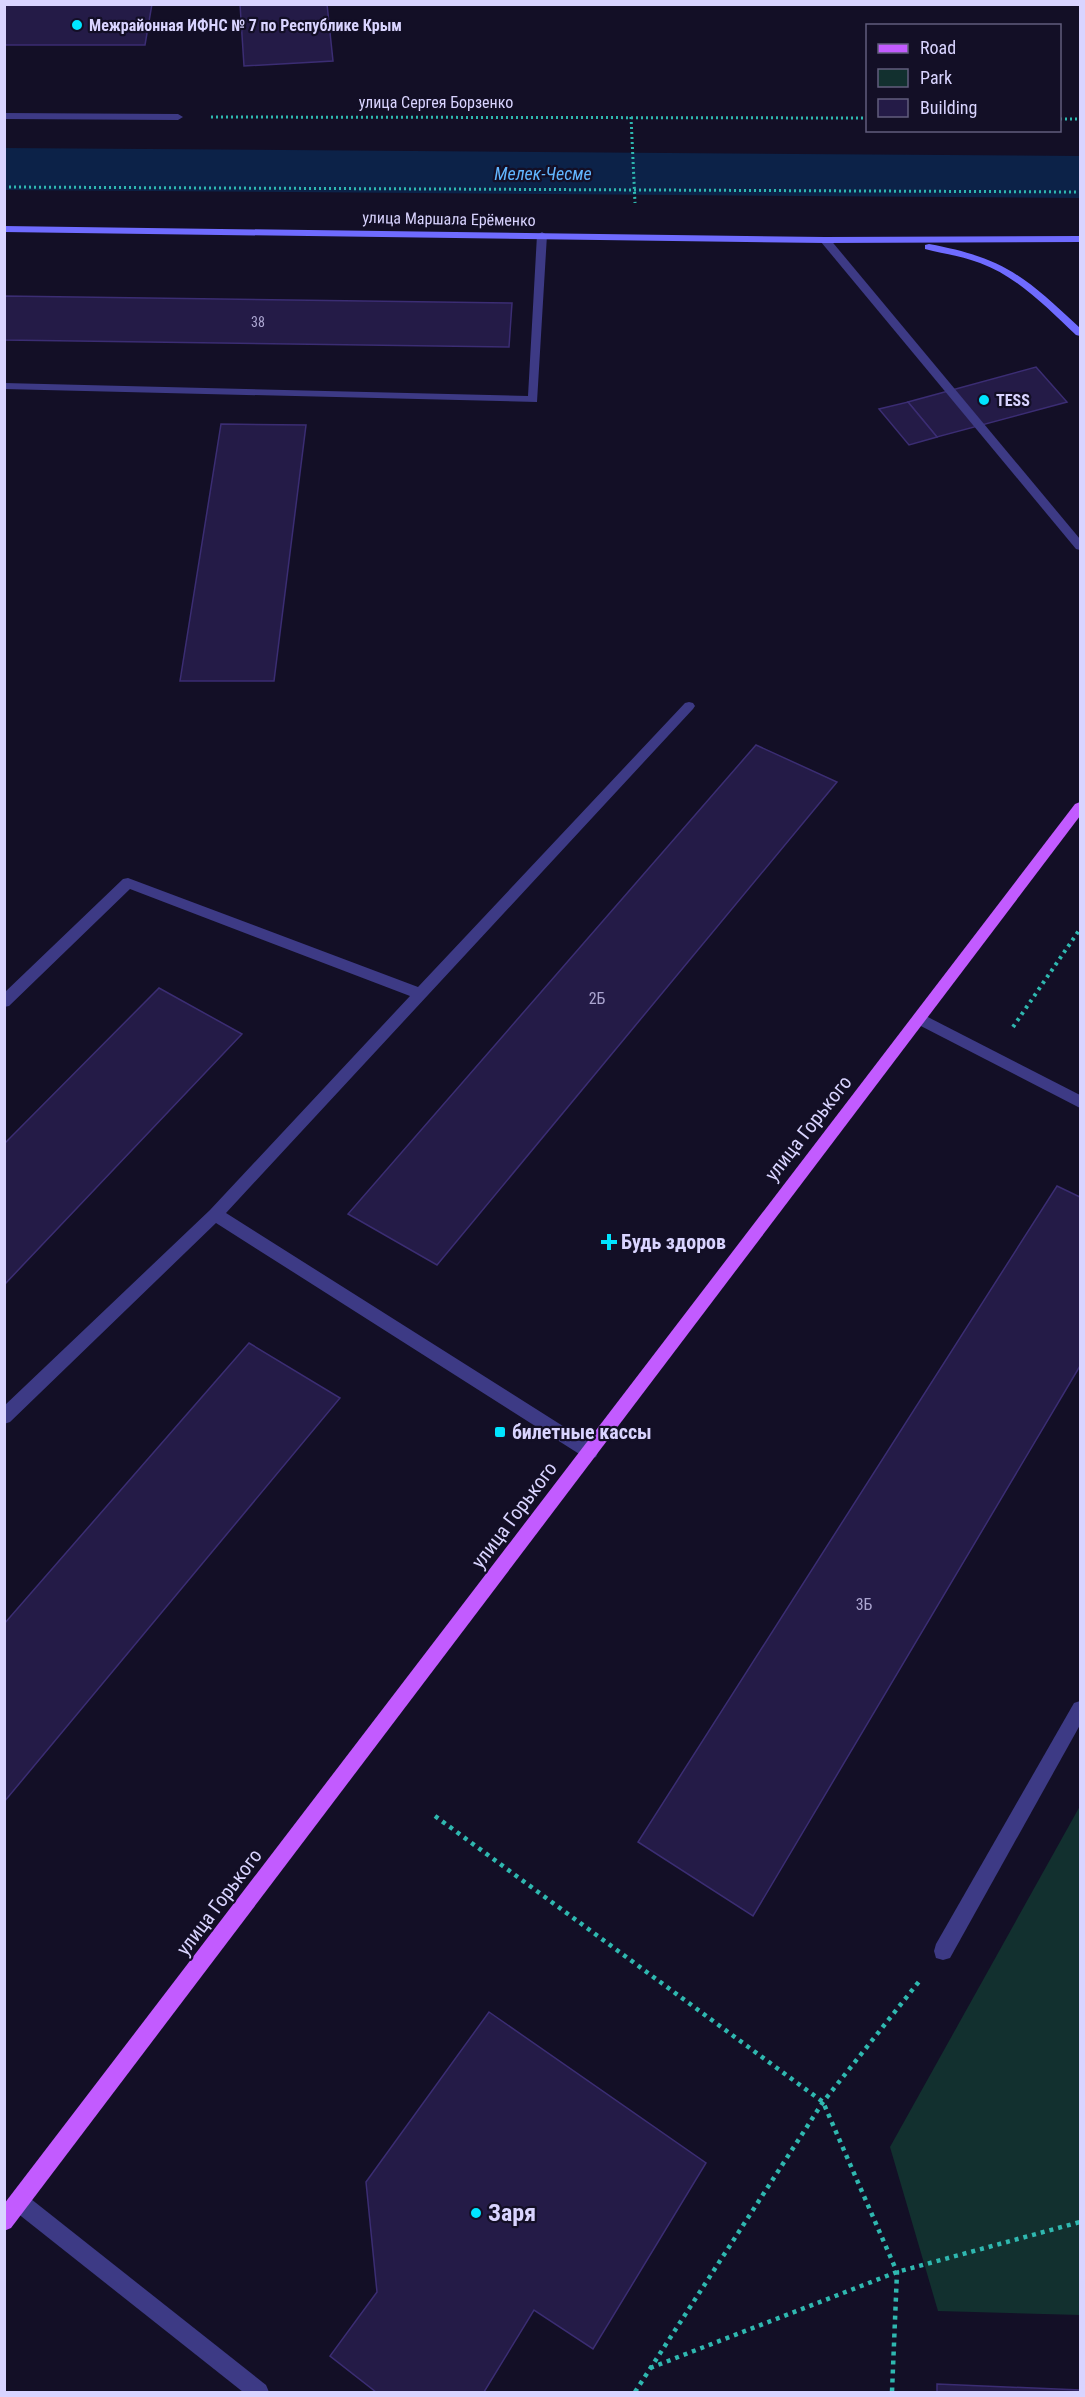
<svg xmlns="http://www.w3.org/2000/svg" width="1085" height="2397" font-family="'Roboto Condensed',sans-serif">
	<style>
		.green { fill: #12302f }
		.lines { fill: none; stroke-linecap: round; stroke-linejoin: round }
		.river { fill: #0c2248; fill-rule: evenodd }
		.building { fill: #241b47; stroke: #3b2d73; stroke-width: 1.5 }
		.path-far2 { stroke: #2fb8b0; stroke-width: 3; stroke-dasharray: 2 3; stroke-linecap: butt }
		.path-far1 { stroke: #2fb8b0; stroke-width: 4; stroke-dasharray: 3 4.5; stroke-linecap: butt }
		.path { stroke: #2fb8b0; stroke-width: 4.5; stroke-dasharray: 4 5; stroke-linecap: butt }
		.lane { fill: #3d3a85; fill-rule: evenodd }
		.street { fill: #3d3a85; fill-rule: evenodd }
		.secondary { fill: #6f6bff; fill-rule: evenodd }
		.primary { fill: #c25bff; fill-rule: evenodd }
		.poi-dot { fill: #00e5ff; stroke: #130f26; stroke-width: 2 }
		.labels { text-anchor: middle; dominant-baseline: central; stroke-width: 4.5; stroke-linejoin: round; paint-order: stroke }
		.far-number-label { font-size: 14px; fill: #aca6d1 }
		.far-poi-label { font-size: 16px; font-weight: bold; fill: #d9d4ff; stroke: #130f26; text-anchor: start }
		.far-street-label { font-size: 16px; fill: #d9d4ff; stroke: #130f26 }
		.number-label { font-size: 16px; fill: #aca6d1 }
		.far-water-label { font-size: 18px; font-style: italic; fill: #62b6ff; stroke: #130f26 }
		.street-label { font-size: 20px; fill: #d9d4ff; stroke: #130f26 }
		.poi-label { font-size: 20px; font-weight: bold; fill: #d9d4ff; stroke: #130f26; text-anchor: start }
		.near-poi-label { font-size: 24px; font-weight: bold; fill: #d9d4ff; stroke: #130f26; text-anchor: start }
	</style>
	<rect width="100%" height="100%" fill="#130f26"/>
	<polygon class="green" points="1080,1806 1080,2315 938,2311 890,2147"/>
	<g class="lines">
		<polygon class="river" points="4,148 1080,156 1080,198 4,190"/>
	</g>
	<g class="building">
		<polygon points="4,4 152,4 145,45 4,45"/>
		<polygon points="240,4 327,4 333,61 244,66"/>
		<polygon points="4,296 512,303 509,347 4,340"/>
		<polygon points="1036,367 1067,402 937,437 908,402"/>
		<polygon points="908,402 937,437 909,445 879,409"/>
		<polygon points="221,424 306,425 274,681 180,681"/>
		<polygon points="756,745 837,782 437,1265 348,1214"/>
		<polygon points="159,988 242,1034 4,1285 4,1144"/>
		<polygon points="1057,1186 1080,1197 1080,1366 753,1916 638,1842"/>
		<polygon points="249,1343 340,1398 4,1802 4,1624"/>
		<polygon points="489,2012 706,2163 593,2349 534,2310 484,2392 376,2392 330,2356 377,2292 366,2182"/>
		<polygon points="937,2384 1080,2390 1080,2392 937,2392"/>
	</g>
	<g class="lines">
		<g class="path-far2">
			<polyline points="211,117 868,118"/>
			<polyline points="631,117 635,203"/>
			<polyline points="1060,119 1080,119"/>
			<polyline points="4,187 1080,192"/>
		</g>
		<polyline class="path-far1" points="1013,1027 1080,929"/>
		<g class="path">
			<polyline points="435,1816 823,2102 897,2272 892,2392"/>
			<polyline points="650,2368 897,2272 1080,2222"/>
			<polyline points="635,2392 823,2102 921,1979"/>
		</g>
		<g class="lane">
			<polygon points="542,232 547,235 537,402 4,389 4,383 528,396 537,235"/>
			<polygon points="825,237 829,238 1080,539 1080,550 1076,549 821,242 821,238"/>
			<polygon points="689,702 693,703 695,706 693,709 226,1213 596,1447 598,1452 596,1457 590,1459 584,1457 216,1223 10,1422 4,1424 4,1406 210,1210 410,996 130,889 9,1006 4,1007 4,993 123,879 128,878 418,987 685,703"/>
			<polygon points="920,1013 1080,1095 1080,1108 915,1023 913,1019 915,1015"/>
			<polygon points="1080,1701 1080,1725 950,1958 943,1960 936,1958 934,1951 936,1944 1074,1703"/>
			<polygon points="19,2192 26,2195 266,2385 269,2392 243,2392 12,2209 9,2202 12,2195"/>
		</g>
		<polygon class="street" points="4,113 178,114 183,117 178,120 4,119"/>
		<g class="secondary">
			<polygon points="4,226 825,237 1080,236 1080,242 825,243 4,232"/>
			<path d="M929 244C1005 258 1025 277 1080 328V336L1076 335C1047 308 1018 277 980 263 962 256 944 254 925 249V245Z"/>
		</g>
		<polygon class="primary" points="1080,802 1080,816 11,2228 4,2231 4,2204 1075,804"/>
	</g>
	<g class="poi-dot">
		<circle cx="77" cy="25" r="6"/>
		<circle cx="984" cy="400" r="6"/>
		<path d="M606 1233h6v6h6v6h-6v6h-6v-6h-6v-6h6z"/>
		<rect x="494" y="1426" width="12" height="12" rx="3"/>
		<circle cx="476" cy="2213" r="6"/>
	</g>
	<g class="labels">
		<g class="far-number-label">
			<text x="258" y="322">38</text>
		</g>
		<g class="far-poi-label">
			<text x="89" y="25">Межрайонная ИФНС № 7 по Республике Крым</text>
			<text x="996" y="400">TESS</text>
		</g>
		<g class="far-street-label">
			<text x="436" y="102">улица Сергея Борзенко</text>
			<text transform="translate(449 219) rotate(1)">улица Маршала Ерёменко</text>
		</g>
		<g class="number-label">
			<text x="597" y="998">2Б</text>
			<text x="864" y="1604">3Б</text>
		</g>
		<g class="far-water-label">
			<text x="543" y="173">Мелек-Чесме</text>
		</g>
		<g class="street-label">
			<text transform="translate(808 1128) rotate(-52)">улица Горького</text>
			<text transform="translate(514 1515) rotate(-53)">улица Горького</text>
			<text transform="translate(219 1902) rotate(-53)">улица Горького</text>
		</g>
		<g class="poi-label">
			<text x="621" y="1242">Будь здоров</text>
			<text x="512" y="1432">билетные кассы</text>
		</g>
		<g class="near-poi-label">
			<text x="488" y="2213">Заря</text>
		</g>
	</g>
	<rect width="1085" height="2397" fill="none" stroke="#d9d4ff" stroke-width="12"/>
	<rect x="866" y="24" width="195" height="108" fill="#130f26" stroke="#625e7d" stroke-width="1.5"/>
	<rect x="878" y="44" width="30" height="9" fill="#c25bff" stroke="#625e7d" stroke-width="1.5"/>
	<text x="920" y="54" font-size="18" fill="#d9d4ff">Road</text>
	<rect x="878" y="69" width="30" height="18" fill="#12302f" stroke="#625e7d" stroke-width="1.5"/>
	<text x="920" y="84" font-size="18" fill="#d9d4ff">Park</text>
	<rect x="878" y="99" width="30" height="18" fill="#241b47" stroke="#625e7d" stroke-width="1.5"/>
	<text x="920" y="114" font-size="18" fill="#d9d4ff">Building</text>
</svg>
